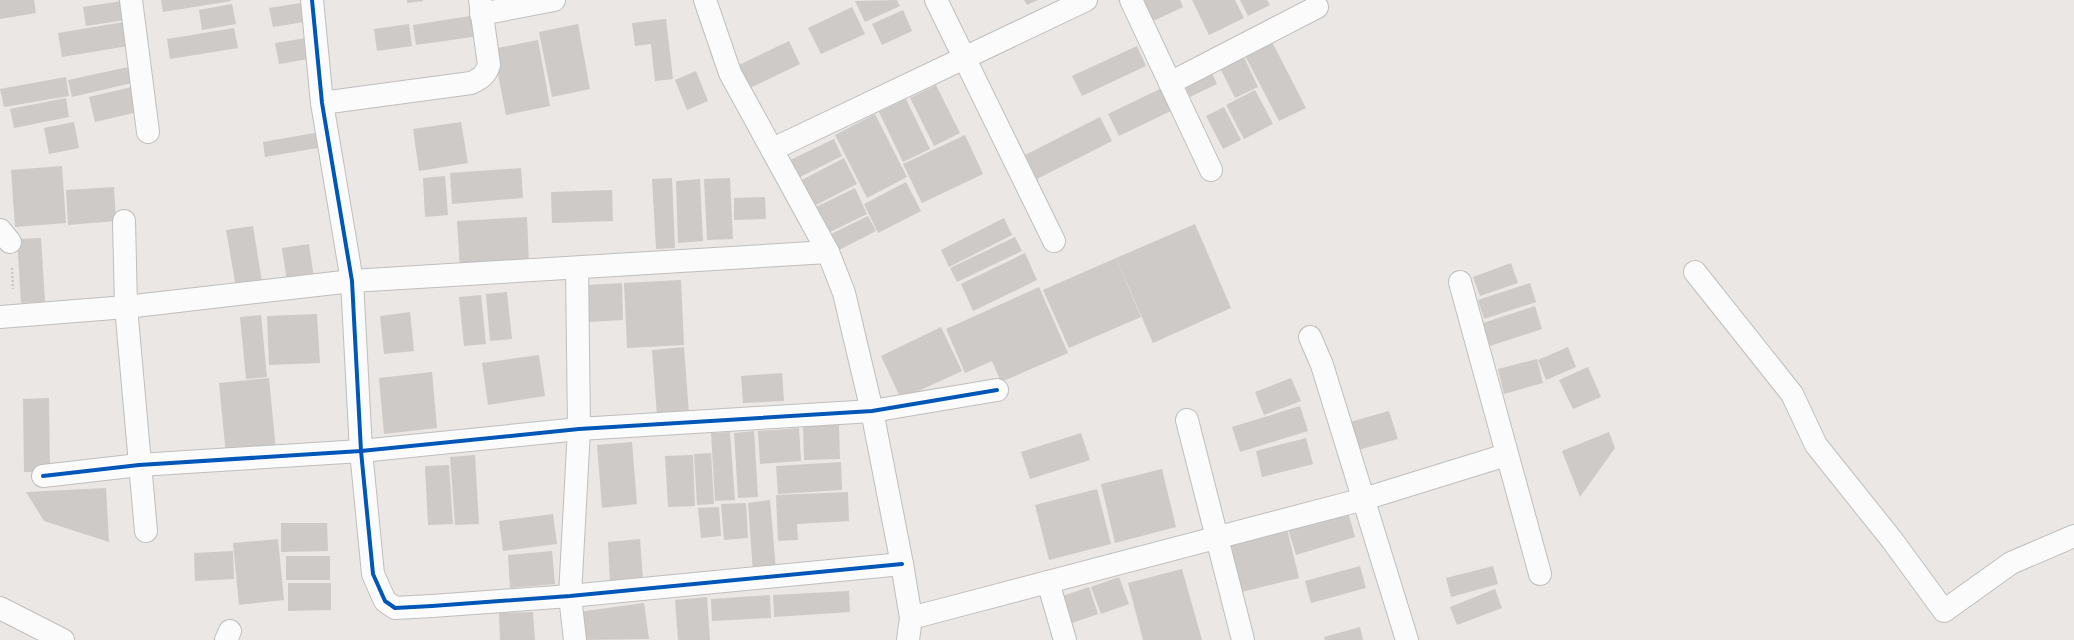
<svg xmlns="http://www.w3.org/2000/svg" width="2074" height="640" font-family="'PT Sans',sans-serif">
	<style>
		.building { fill: #cdcac7 }
		.lines { fill: none; stroke-linecap: round; stroke-linejoin: round }
		.street-casing { stroke: #c0bebd; stroke-width: 24 }
		.path { stroke: #d3c6c6; stroke-width: 2.5; stroke-dasharray: 2 2; stroke-linecap: butt }
		.street { stroke: #fcfbfb; stroke-width: 22 }
		.cycleway-casing { stroke: #fff; stroke-width: 6 }
		.cycleway { stroke: #0057b8; stroke-width: 4 }
	</style>
	<rect width="100%" height="100%" fill="#eae7e4"/>
	<g class="building">
		<polygon points="0,0 34,0 36,13 0,19"/>
		<polygon points="161,0 231,0 231,1 163,12"/>
		<polygon points="407,0 423,0 423,1 407,3"/>
		<polygon points="897,0 900,6 865,22 855,1"/>
		<polygon points="1024,0 1038,0 1027,5"/>
		<polygon points="1135,0 1180,0 1183,7 1147,24"/>
		<polygon points="1192,0 1235,0 1244,18 1209,35"/>
		<polygon points="1240,0 1267,0 1270,5 1248,16"/>
		<polygon points="122,1 125,20 86,26 83,7"/>
		<polygon points="301,3 304,22 273,27 269,8"/>
		<polygon points="232,4 236,24 202,30 199,10"/>
		<polygon points="852,7 865,34 821,54 808,28"/>
		<polygon points="903,10 912,31 882,45 872,24"/>
		<polygon points="476,15 479,36 416,45 413,25"/>
		<polygon points="666,19 673,79 655,81 651,44 635,46 632,23"/>
		<polygon points="130,21 134,45 62,57 58,33"/>
		<polygon points="409,24 412,46 377,51 374,29"/>
		<polygon points="578,24 590,89 552,97 539,32"/>
		<polygon points="234,28 238,48 170,59 167,39"/>
		<polygon points="306,38 309,59 279,64 275,43"/>
		<polygon points="1270,38 1306,108 1279,121 1243,52"/>
		<polygon points="538,40 550,106 506,115 493,49"/>
		<polygon points="789,41 800,64 746,90 735,67"/>
		<polygon points="1137,46 1146,66 1082,96 1072,76"/>
		<polygon points="1243,55 1258,87 1235,98 1219,66"/>
		<polygon points="133,66 136,82 72,97 68,80"/>
		<polygon points="696,71 708,101 687,110 675,80"/>
		<polygon points="1211,71 1217,84 1190,97 1184,84"/>
		<polygon points="66,77 69,96 4,107 0,89"/>
		<polygon points="936,85 960,133 934,146 910,98"/>
		<polygon points="136,86 142,111 95,122 89,97"/>
		<polygon points="1162,88 1173,110 1119,136 1108,114"/>
		<polygon points="1255,90 1273,124 1244,139 1226,105"/>
		<polygon points="66,98 69,117 14,128 10,109"/>
		<polygon points="906,99 930,149 903,162 879,112"/>
		<polygon points="1224,107 1241,140 1223,149 1206,116"/>
		<polygon points="875,114 907,177 867,198 835,135"/>
		<polygon points="1100,117 1112,141 1037,179 1025,155"/>
		<polygon points="74,122 79,148 49,154 44,128"/>
		<polygon points="461,122 468,163 419,171 413,129"/>
		<polygon points="320,132 323,147 265,157 263,142"/>
		<polygon points="965,135 983,174 922,203 903,164"/>
		<polygon points="834,139 842,156 796,179 788,161"/>
		<polygon points="844,158 857,184 812,207 798,182"/>
		<polygon points="62,166 66,223 15,227 11,170"/>
		<polygon points="521,168 523,198 452,204 450,173"/>
		<polygon points="445,176 448,215 425,217 423,178"/>
		<polygon points="672,178 675,248 656,249 652,179"/>
		<polygon points="730,178 733,239 707,240 704,179"/>
		<polygon points="700,179 703,241 678,243 676,181"/>
		<polygon points="906,182 921,211 878,233 864,204"/>
		<polygon points="114,187 116,221 68,225 66,190"/>
		<polygon points="855,188 867,214 828,233 816,207"/>
		<polygon points="612,190 613,221 552,223 551,192"/>
		<polygon points="765,197 766,219 734,220 734,198"/>
		<polygon points="868,216 876,231 839,250 831,234"/>
		<polygon points="527,217 529,265 460,269 457,221"/>
		<polygon points="1004,218 1012,235 949,267 941,250"/>
		<polygon points="1195,224 1231,308 1153,343 1116,258"/>
		<polygon points="253,226 263,288 237,293 226,230"/>
		<polygon points="1015,237 1022,251 957,282 950,268"/>
		<polygon points="41,238 45,302 21,303 17,239"/>
		<polygon points="309,244 314,278 287,283 282,248"/>
		<polygon points="1025,253 1037,280 973,311 961,284"/>
		<polygon points="1116,258 1141,317 1069,348 1043,290"/>
		<polygon points="1511,263 1518,283 1480,296 1473,277"/>
		<polygon points="681,280 684,345 627,348 624,283"/>
		<polygon points="622,283 623,320 589,322 588,285"/>
		<polygon points="1530,283 1536,302 1484,319 1478,300"/>
		<polygon points="1039,287 1068,353 1001,382 992,361 965,373 946,329"/>
		<polygon points="507,292 512,339 490,341 486,294"/>
		<polygon points="481,295 486,344 464,346 459,297"/>
		<polygon points="1535,306 1542,329 1490,346 1483,323"/>
		<polygon points="410,312 414,351 384,354 380,316"/>
		<polygon points="317,314 320,363 269,365 267,316"/>
		<polygon points="261,315 267,377 246,379 240,317"/>
		<polygon points="941,327 962,371 901,399 881,356"/>
		<polygon points="684,347 689,414 657,416 652,350"/>
		<polygon points="1568,347 1576,367 1546,380 1538,360"/>
		<polygon points="539,355 545,396 488,405 482,363"/>
		<polygon points="1537,359 1543,383 1504,394 1498,369"/>
		<polygon points="1588,367 1601,397 1573,409 1559,380"/>
		<polygon points="432,372 437,428 384,434 379,378"/>
		<polygon points="782,373 784,401 743,403 741,376"/>
		<polygon points="269,378 276,451 226,456 219,383"/>
		<polygon points="1291,378 1301,401 1264,415 1255,392"/>
		<polygon points="49,398 50,472 24,472 23,399"/>
		<polygon points="1300,406 1308,431 1240,452 1232,427"/>
		<polygon points="1389,411 1398,439 1358,450 1350,422"/>
		<polygon points="803,425 839,425 840,459 804,460"/>
		<polygon points="799,428 801,461 760,464 758,431"/>
		<polygon points="754,431 758,497 738,498 734,433"/>
		<polygon points="730,432 735,500 715,501 711,433"/>
		<polygon points="1609,432 1615,448 1580,497 1562,451"/>
		<polygon points="1081,433 1090,460 1030,479 1021,452"/>
		<polygon points="1306,438 1313,464 1262,477 1256,451"/>
		<polygon points="632,442 637,504 602,508 597,445"/>
		<polygon points="711,453 714,504 697,505 694,454"/>
		<polygon points="475,455 479,524 455,525 450,457"/>
		<polygon points="693,455 695,506 668,507 665,456"/>
		<polygon points="841,462 842,490 778,494 776,466"/>
		<polygon points="449,465 453,524 428,525 425,466"/>
		<polygon points="1162,469 1176,527 1115,543 1101,484"/>
		<polygon points="106,488 109,542 44,521 26,492"/>
		<polygon points="1097,489 1111,544 1049,560 1035,505"/>
		<polygon points="848,492 849,521 797,524 798,540 778,541 776,495"/>
		<polygon points="770,500 776,570 753,572 748,503"/>
		<polygon points="746,503 748,538 724,540 721,504"/>
		<polygon points="719,507 721,536 701,538 698,508"/>
		<polygon points="1348,512 1355,537 1296,555 1288,529"/>
		<polygon points="553,514 557,544 503,551 499,521"/>
		<polygon points="281,523 327,523 328,551 281,552"/>
		<polygon points="1287,529 1299,578 1233,594 1221,545"/>
		<polygon points="278,539 284,600 239,605 233,543"/>
		<polygon points="640,539 643,581 610,583 608,542"/>
		<polygon points="233,551 234,579 195,581 194,553"/>
		<polygon points="552,551 555,584 510,588 508,555"/>
		<rect x="286" y="556" width="44" height="24"/>
		<polygon points="1360,566 1366,588 1311,603 1305,581"/>
		<polygon points="1493,566 1498,584 1451,597 1446,578"/>
		<polygon points="1182,569 1202,640 1143,640 1128,583"/>
		<polygon points="1119,577 1129,604 1101,614 1091,587"/>
		<polygon points="288,583 331,583 331,610 288,611"/>
		<polygon points="1089,587 1098,614 1069,624 1060,597"/>
		<polygon points="1495,589 1502,608 1457,625 1450,607"/>
		<polygon points="849,591 850,612 774,617 773,595"/>
		<polygon points="770,595 771,618 712,621 711,599"/>
		<polygon points="707,597 710,640 678,640 675,600"/>
		<polygon points="644,603 649,639 581,640 578,612"/>
		<polygon points="533,612 535,640 500,640 499,613"/>
		<polygon points="1360,627 1363,640 1325,640 1324,637"/>
	</g>
	<g class="lines">
		<g class="street-casing">
			<g id="street">
				<polyline points="131,0 148,132"/>
				<polyline points="312,0 322,103 352,281 361,451 373,574 385,601 395,608 432,606 570,596 902,564"/>
				<polyline points="705,0 730,73 828,252 844,293 872,411 902,564 911,618 908,640"/>
				<polyline points="936,0 1054,241"/>
				<polyline points="1131,0 1211,170"/>
				<polyline points="481,14 554,0"/>
				<polyline points="1170,83 1317,7"/>
				<path d="M322 103 471 83C480 79 486 75 489 65L480 0"/>
				<polyline points="773,149 1086,0"/>
				<polyline points="124,221 126,307 146,531"/>
				<polyline points="0,230 10,242"/>
				<polyline points="1695,272 1792,394 1816,445 1892,540 1944,611 2011,563 2074,536"/>
				<polyline points="1460,282 1540,574"/>
				<polyline points="0,317 126,307 352,281 828,252"/>
				<polyline points="1310,337 1322,365 1407,640"/>
				<polyline points="1187,420 1243,640"/>
				<polyline points="43,476 139,465 361,451 579,429 872,411 997,390"/>
				<polyline points="1048,582 1065,640"/>
				<polyline points="0,608 63,640"/>
				<polyline points="911,618 1364,499 1506,455"/>
				<polyline points="226,640 230,631"/>
				<polyline points="575,640 570,596 579,429 577,268"/>
			</g>
		</g>
		<polyline class="path" points="12,268 13,289"/>
		<use href="#street" class="street"/>
		<g class="cycleway-casing">
			<g id="cycleway">
				<polyline points="312,0 322,103 352,281 361,451 373,574 385,601 395,608 432,606 570,596 902,564"/>
				<polyline points="43,476 139,465 361,451 579,429 872,411 997,390"/>
			</g>
		</g>
		<use href="#cycleway" class="cycleway"/>
	</g>
</svg>
